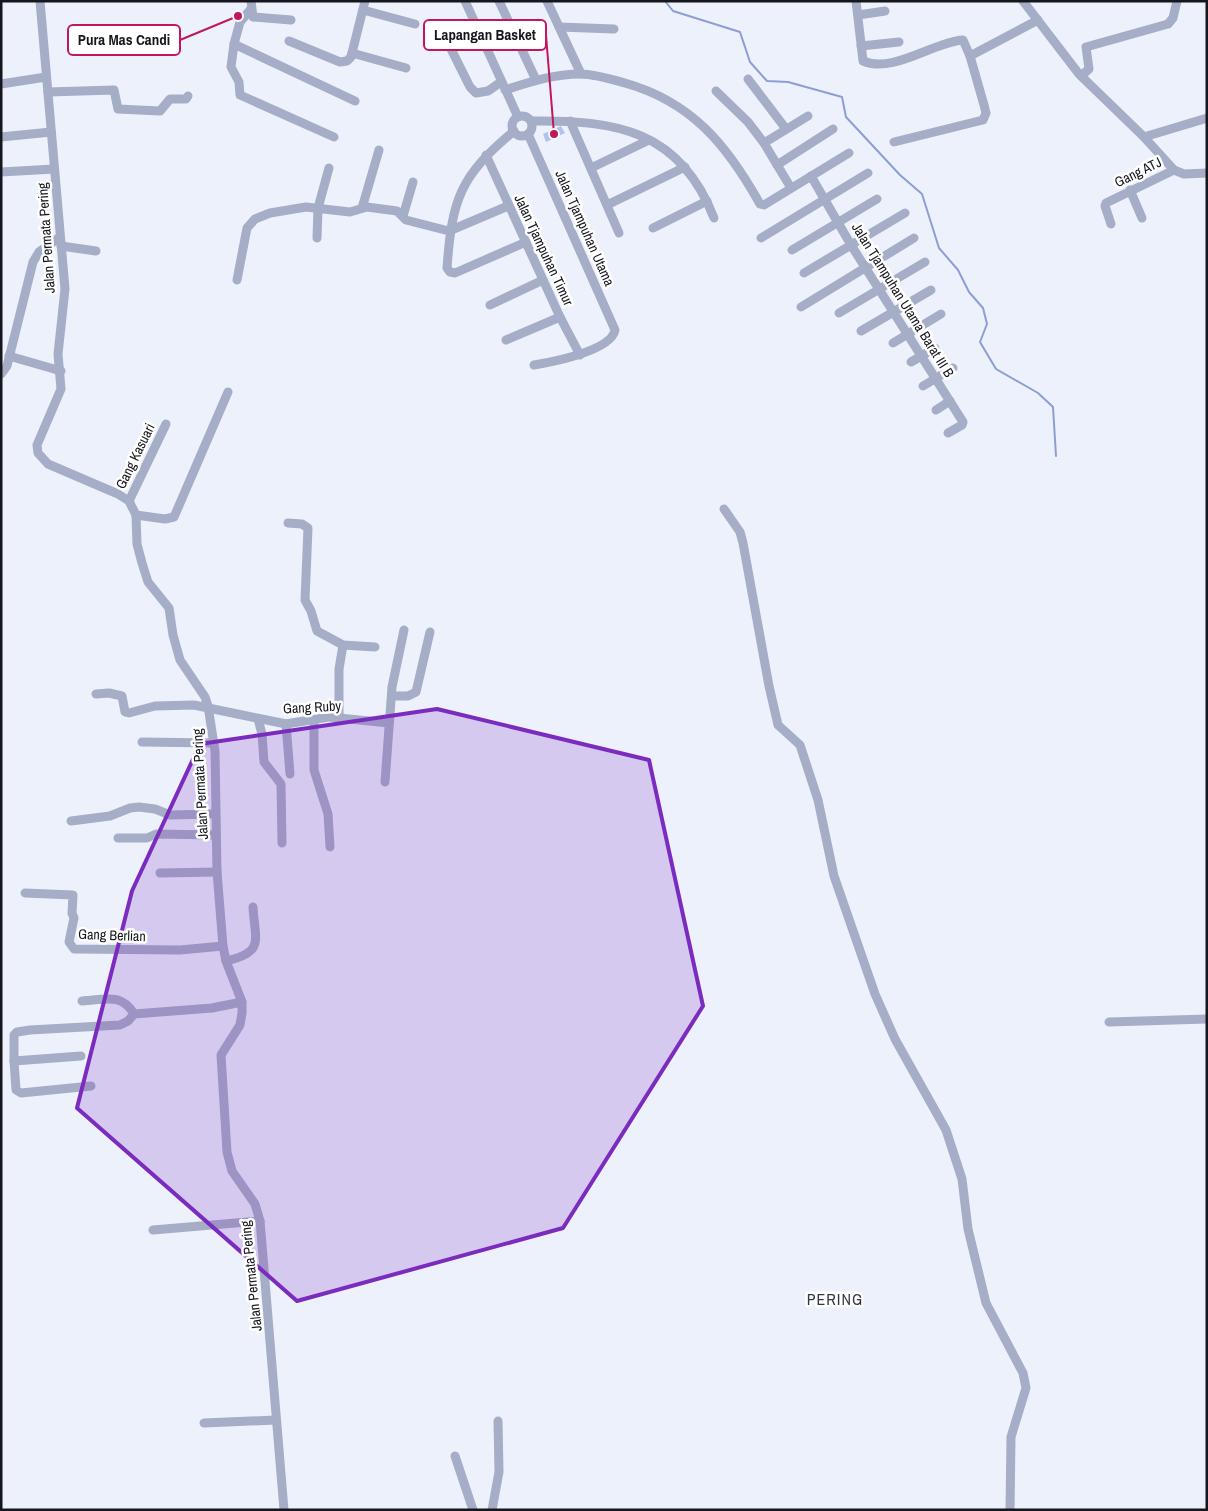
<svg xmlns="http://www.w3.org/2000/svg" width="1208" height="1511" font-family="'Archivo Narrow',sans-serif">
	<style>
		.green { fill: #b2c2ee }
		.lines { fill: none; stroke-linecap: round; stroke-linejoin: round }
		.stream { stroke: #8c9ed3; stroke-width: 2 }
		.minor { stroke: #a5aec6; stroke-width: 9 }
		.marked { fill: #7b2cbf; fill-opacity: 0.2; stroke: #7b2cbf; stroke-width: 4; stroke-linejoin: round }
		.labels { text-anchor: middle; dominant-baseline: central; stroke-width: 5; stroke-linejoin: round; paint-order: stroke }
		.street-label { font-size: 14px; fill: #15171d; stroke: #fff }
		.quarter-label { font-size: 16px; letter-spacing: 1px; fill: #323745; stroke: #fff }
		.leader { fill: none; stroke: #c2185b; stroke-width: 2 }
		.callout-dot { fill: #c2185b; stroke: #fff; stroke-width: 2 }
		.callout { fill: #fff; stroke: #c2185b; stroke-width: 2 }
		.callout-label { font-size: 15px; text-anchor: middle; font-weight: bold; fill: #15171d }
	</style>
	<rect width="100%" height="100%" fill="#edf1fc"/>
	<polygon class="green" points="561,126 565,133 546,142 543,134"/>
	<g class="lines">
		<polyline class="stream" points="665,1 673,11 740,32 750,62 767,81 788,82 842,97 846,117 900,175 922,194 939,248 958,270 969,292 983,308 987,324 980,342 996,369 1038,393 1053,407 1056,456"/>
		<g class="minor">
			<polyline points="40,1 65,289 58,354 61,389 37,445 38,453 48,464 118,494 129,501 136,515 137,544 142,563 148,582 169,608 173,635 180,660 205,697 208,706 215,751 217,872 223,946 226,961 242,1002 242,1013 240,1025 221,1055 227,1152 232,1171 255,1204 260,1221 284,1510"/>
			<polyline points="251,1 253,17 291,20"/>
			<polyline points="465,1 518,117"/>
			<polyline points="499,1 536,80"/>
			<polyline points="547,1 581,74"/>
			<path d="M856 1 863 61C893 74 933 42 963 40L970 56 984 105 986 113 983 120 894 142"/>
			<polyline points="1023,1 1079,74 1144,137 1174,170 1184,174 1207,173"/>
			<polyline points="251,9 240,22 234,44 231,67 239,82 240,95 334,137"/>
			<polyline points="363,10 415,24"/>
			<polyline points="858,15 885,11"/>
			<polyline points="559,27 614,29"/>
			<polyline points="445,37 470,87 476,93 488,91 501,82"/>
			<polyline points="289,41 340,62 347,61 351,57 365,1"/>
			<polyline points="234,44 355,101"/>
			<polyline points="861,46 899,42"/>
			<polyline points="352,53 406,68"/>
			<polyline points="970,56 1038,20"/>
			<polyline points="1081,76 1089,69 1086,47 1168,24 1173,18 1177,1"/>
			<polyline points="748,79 786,129"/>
			<polyline points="1,84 46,77"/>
			<path d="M505 90C530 82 554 74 580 74 594 74 611 79 625 83 692 102 727 145 760 204L764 205 849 153"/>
			<polyline points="716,91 748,122 764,143 791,188"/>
			<polyline points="48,92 114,90 118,109 160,111 170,99 186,99 188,96"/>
			<circle cx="522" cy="126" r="10"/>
			<path d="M531 121C616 120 680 130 714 218"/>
			<polyline points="570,121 619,233"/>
			<path d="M514 131C460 176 452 199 447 268L450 272 455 273 526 242"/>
			<path d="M528 134 615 330C611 351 552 362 534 365"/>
			<polyline points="1,137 51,132"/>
			<polyline points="1144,137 1207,118"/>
			<polyline points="764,143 808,116"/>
			<polyline points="486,155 560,317 580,355"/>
			<polyline points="777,165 833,129"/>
			<polyline points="591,168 649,140"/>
			<polyline points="1,172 54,169"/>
			<polyline points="811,176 851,245 963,422 962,425 948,433"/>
			<polyline points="1130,190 1142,218"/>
			<polyline points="607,205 685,167"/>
			<polyline points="362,208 379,150"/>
			<polyline points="403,216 413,182"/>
			<polyline points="1111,224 1105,206 1106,203 1174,170"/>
			<polyline points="653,228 707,201"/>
			<polyline points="317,238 318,208 329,168"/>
			<polyline points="761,238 868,173"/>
			<polyline points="61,246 96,251"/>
			<polyline points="792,250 877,199"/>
			<polyline points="804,273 905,213"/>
			<polyline points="237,280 247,228 255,219 270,213 306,207 350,212 367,207 397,211 406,220 449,231 508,206"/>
			<polyline points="490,305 543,280"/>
			<polyline points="801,307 914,238"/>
			<polyline points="839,313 925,262"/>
			<polyline points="861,331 931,290"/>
			<polyline points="506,340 560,317"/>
			<polyline points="893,343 941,314"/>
			<polyline points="9,356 61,371"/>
			<polyline points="911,362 935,348"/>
			<polyline points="1,374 7,366 33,262 39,252 60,237"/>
			<polyline points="923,386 953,368"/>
			<polyline points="936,410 950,401"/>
			<polyline points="129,501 166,424"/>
			<polyline points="724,509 740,532 743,543 769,686 778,725 800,745 818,800 834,876 875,994 895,1039 946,1130 962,1179 968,1229 986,1303 1023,1373 1026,1388 1011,1437 1010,1510"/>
			<polyline points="136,515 165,519 174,517 228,392"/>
			<polyline points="288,523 302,524 308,528 305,600 311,611 317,631 343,645 375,647"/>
			<polyline points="96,694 109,693 122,696 125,712 129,713 155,706 194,705 286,724 329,717 389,723"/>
			<polyline points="393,696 408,696 416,692 430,632"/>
			<polyline points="339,717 339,669 343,645"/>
			<polyline points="258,719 262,734 264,762 281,784 282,843"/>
			<polyline points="314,720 314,770 328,814 330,847"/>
			<polyline points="286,724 290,774"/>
			<polyline points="142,742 214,743"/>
			<polyline points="385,782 392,687 404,630"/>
			<polyline points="71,821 110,816 130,808 139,807 155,809 170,815 215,814"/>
			<polyline points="118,838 147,838 156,834 216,835"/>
			<polyline points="160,873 217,872"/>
			<polyline points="25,893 73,895 72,913 74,918 69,942 74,949 180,950 223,946"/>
			<path d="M226 961C265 952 255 941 253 907"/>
			<path d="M82 1001C104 1000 121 992 134 1014"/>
			<polyline points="1109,1022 1207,1019"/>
			<polyline points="81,1056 14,1061 14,1035 17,1032 30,1030 120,1025 128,1021 134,1014 212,1008 242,1002"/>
			<polyline points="14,1061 16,1090 21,1093 91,1086"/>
			<polyline points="153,1230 260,1221"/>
			<polyline points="204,1423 276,1420"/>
			<polyline points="455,1456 473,1510"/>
			<polyline points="492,1510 499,1472 498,1421"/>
		</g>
	</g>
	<path class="marked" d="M437 709 649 760 703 1006 563 1228 297 1301 77 1108 132 891 200 744Z"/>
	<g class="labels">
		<g class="street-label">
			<text transform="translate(1138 172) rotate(-26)">Gang ATJ</text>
			<text transform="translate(585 228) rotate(66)">Jalan Tjampuhan Utama</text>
			<text transform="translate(46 238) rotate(-94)">Jalan Permata Pering</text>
			<text transform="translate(544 250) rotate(65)">Jalan Tjampuhan Timur</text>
			<text transform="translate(903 300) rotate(58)">Jalan Tjampuhan Utama Barat III B</text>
			<text transform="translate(135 456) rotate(-64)">Gang Kasuari</text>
			<text transform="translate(312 707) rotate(-3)">Gang Ruby</text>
			<text transform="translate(200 784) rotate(-93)">Jalan Permata Pering</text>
			<text transform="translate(112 935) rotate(2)">Gang Berlian</text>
			<text transform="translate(251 1276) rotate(-96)">Jalan Permata Pering</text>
		</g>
		<g class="quarter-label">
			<text x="835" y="1299">PERING</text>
		</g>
	</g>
	<path class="leader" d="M554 134L546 35M238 16L180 40"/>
	<g class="callout-dot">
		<circle cx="554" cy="134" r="5"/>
		<circle cx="238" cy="16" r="5"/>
	</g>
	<g class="callout">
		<rect x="424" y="20" width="122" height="30" rx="5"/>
		<rect x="68" y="25" width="112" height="30" rx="5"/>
	</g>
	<g class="callout-label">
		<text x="485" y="40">Lapangan Basket</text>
		<text x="124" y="45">Pura Mas Candi</text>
	</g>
	<rect width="1208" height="1511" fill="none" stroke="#15171d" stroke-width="5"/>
</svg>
